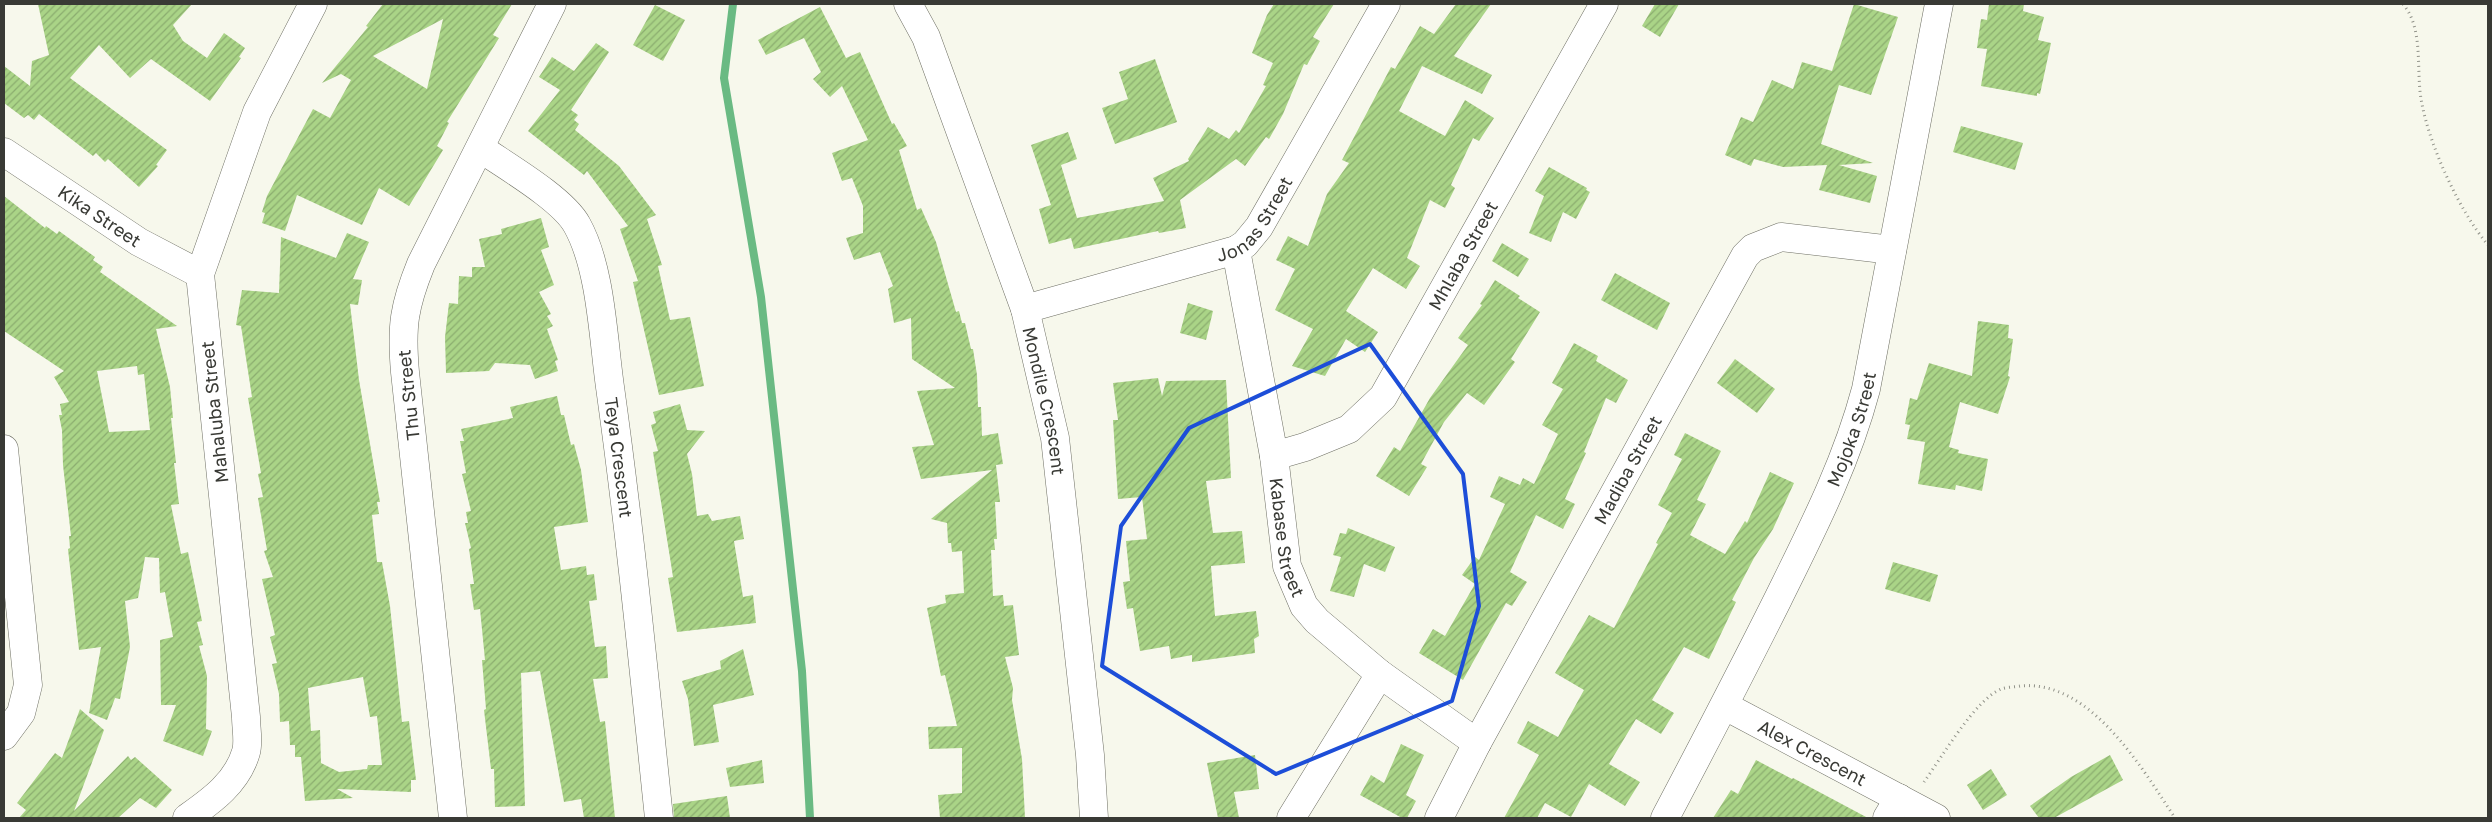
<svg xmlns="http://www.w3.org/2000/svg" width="2492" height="822" font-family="'Golos Text',sans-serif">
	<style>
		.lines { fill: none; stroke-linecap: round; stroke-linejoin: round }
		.stream { stroke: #6aba83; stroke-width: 8 }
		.building { fill: url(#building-hatch); fill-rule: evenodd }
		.minor-casing { stroke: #6e6f64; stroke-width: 29 }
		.path { stroke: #92938a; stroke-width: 3; stroke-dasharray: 1 4; stroke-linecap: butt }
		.minor { stroke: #fff; stroke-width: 28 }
		.marked { fill: none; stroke: #1d4ed8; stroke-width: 4; stroke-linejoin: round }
		.labels { text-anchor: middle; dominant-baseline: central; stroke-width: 5; stroke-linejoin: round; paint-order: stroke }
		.street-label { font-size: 18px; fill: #393a35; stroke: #fff }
	</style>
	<defs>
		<pattern id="building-hatch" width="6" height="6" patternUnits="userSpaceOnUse" patternTransform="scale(1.25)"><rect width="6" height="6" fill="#aad487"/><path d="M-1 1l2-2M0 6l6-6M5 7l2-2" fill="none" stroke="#8bad6f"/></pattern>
	</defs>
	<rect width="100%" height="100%" fill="#f7f8ec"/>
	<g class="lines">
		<polyline class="stream" points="733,4 724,78 761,297 802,671 810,818"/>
	</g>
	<g class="building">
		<polygon points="38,4 192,4 173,25 183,41 207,58 224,33 245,48 239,57 241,58 210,101 151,59 130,78 99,45 70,78 167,150 156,165 158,166 139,187 108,159 105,162 96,153 93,156 39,114 34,120 28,115 24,118 4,103 4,66 30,86 32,61 49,55"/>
		<path d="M383 4H512L493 35 499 38 447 122 449 123 437 146 443 150 409 206 379 188 362 225 297 195 285 231 262 223 265 213 262 212 267 196 313 109 330 118 351 80 341 74 322 83 368 27 366 26ZM443 19 427 89 373 56Z"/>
		<polygon points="1274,4 1334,4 1313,37 1320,41 1307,65 1304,64 1283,114 1269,139 1266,137 1245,166 1236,159 1180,200 1186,228 1159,233 1158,231 1074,249 1071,238 1049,244 1039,209 1051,205 1031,145 1068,132 1077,159 1061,165 1077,218 1164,201 1153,178 1189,161 1188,159 1208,127 1229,139 1236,130 1239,133 1266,86 1263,85 1273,63 1252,53 1267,15"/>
		<polygon points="1456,4 1491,4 1454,56 1492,75 1482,94 1422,66 1399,111 1445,136 1465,100 1494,118 1479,141 1473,138 1451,185 1455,188 1445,208 1430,200 1407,258 1420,266 1406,289 1373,268 1346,311 1378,332 1365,352 1346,339 1325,376 1292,366 1313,329 1275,310 1295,269 1276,260 1288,236 1308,246 1327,194 1349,163 1342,160 1391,67 1395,69 1420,26 1434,34"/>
		<polygon points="1655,4 1679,4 1660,37 1642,26"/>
		<polygon points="1854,4 1898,17 1871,95 1839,85 1821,144 1873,163 1839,165 1877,176 1870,203 1819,190 1827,165 1783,167 1754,159 1751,166 1725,155 1741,117 1753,122 1772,80 1793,89 1802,62 1832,71"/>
		<polygon points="1989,4 2024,4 2023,11 2044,17 2038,40 2051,43 2040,94 2037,93 2037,96 1981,86 1987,49 1977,48 1981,19 1987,20"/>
		<polygon points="655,5 685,20 663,61 633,45"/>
		<polygon points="820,7 846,58 860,52 892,124 894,123 907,146 899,150 917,210 921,208 936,242 956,312 959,311 962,323 965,323 971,349 973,349 977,375 978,407 981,407 982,436 998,433 1003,464 996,465 1000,502 995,502 997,539 994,539 995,550 991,550 993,596 1003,595 1004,606 1013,605 1019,655 1005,657 1013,688 1012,700 1022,759 1025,818 940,818 938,795 962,793 962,748 929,749 928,727 957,726 945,675 941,676 927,608 946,603 945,595 964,593 962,551 952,552 951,543 948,543 947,523 931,519 992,470 921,479 912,447 934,445 917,391 955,388 912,359 911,318 894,323 888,289 893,286 880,252 854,260 846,238 863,233 863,206 852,178 842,181 832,153 868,140 842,86 830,97 813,79 821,72 804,38 766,55 758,40"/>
		<polygon points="596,43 609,52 571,110 578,115 574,120 579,124 575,130 619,166 656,215 647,219 662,265 658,266 670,320 690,317 704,386 659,395 633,282 638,281 620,229 628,226 587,171 584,175 528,131 560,90 539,77 552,57 574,71"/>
		<polygon points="1155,59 1177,122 1115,144 1102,108 1128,99 1119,72"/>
		<polygon points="1961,126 2023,143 2015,170 1953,152"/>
		<polygon points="1549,167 1587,188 1586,190 1590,192 1576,219 1563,212 1551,242 1529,233 1544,196 1535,191"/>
		<path d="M4 196 45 228 46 226 57 234 59 231 95 257 93 260 103 267 100 272 177 326 156 329 170 387 173 418H171L176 463H174L179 504 171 505 181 554 188 552 202 621 197 622 203 645 199 646 207 676 206 729 212 731 203 756 163 741 176 705H161L160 640 173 637 165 592 160 593 159 558 145 557 138 598 125 601 130 647 120 699 115 698 107 720 89 713 101 647 79 650 68 549 70 548 69 536H71L63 465 62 430 59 415H62L60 404 69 402 54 377 64 371 4 331ZM137 366 138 375 144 374 150 430 109 432 97 371Z"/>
		<polygon points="541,218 549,247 541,250 554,285 539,292 551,314 547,316 553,326 547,329 558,360 555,361 558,371 535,379 530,365 495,363 489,371 446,373 445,337 449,303 458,304 459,276 472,277 472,267 485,267 479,239 502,234 501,229"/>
		<path d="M347 233 369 242 353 279 362 280 358 305 350 304 359 380 380 502H377L379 514 372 515 377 562H382L390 606 402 722 409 721 416 780H411V792L337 789 353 798 305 801 301 757H295V745H290L289 721 280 722 279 694 272 664 277 663 270 637 275 635 262 579 273 577 264 551 267 550 258 498 263 497 258 474 261 473 248 398 252 397 241 326 236 325 242 290 279 293 281 237 336 258ZM363 677 370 717 377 716 382 765H368L367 769 339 772 321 763 320 730 311 731 308 688Z"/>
		<polygon points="1502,243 1529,259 1518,277 1492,261"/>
		<polygon points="1615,273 1670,303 1657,330 1601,300"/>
		<polygon points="1495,280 1520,296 1518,298 1540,312 1511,359 1515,362 1484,405 1467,393 1444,422 1421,464 1427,467 1409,496 1376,476 1394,447 1400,451 1430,398 1468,345 1458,338 1482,305 1480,304"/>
		<polygon points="1188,303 1213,311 1206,340 1180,333"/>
		<polygon points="1978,321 2009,325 2008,338 2013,339 2008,376 2010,377 1998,414 1960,402 1949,447 1959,450 1958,453 1988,459 1982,491 1956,485 1955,490 1918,484 1925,442 1907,439 1910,425 1905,424 1910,398 1917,400 1929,363 1972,376"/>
		<polygon points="1574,343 1598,356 1596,361 1628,380 1616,403 1606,398 1584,452 1586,453 1565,499 1575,504 1563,529 1536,515 1510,572 1527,582 1512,606 1506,603 1463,680 1419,653 1433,629 1445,636 1475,584 1462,575 1475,557 1479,560 1505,504 1490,497 1499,476 1520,485 1523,478 1534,484 1558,434 1542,425 1563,389 1552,383"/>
		<polygon points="1735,359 1775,389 1757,413 1717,383"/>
		<polygon points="1158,378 1162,396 1166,381 1226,380 1231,478 1206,481 1213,533 1242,531 1245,563 1211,566 1215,616 1256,611 1259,636 1254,639 1255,653 1192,662 1192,655 1171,659 1169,646 1140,651 1133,608 1127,609 1123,582 1130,581 1126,541 1147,539 1142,497 1118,499 1113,420 1118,420 1113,383"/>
		<polygon points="557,396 561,415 564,415 571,445 574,444 581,470 588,522 554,527 561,570 586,566 587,575 594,574 597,600 589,601 595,647 606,646 608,678 593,679 600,722 605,721 615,818 584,818 581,799 564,802 540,671 521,673 525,806 495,807 494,769 491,769 484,710 486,709 482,660 485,660 480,609 474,610 470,584 474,584 469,549 471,548 465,523 468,523 466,512 471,511 462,474 466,473 460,441 464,441 461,429 513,418 510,407"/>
		<polygon points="680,404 687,430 705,431 687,454 692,474 697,516 708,514 712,521 740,516 744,539 734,541 743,597 753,595 756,623 677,632 668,578 673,577 671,564 653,452 658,451 651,425 656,423 653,412"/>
		<polygon points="1685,433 1721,451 1697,500 1706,504 1690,535 1725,554 1745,521 1747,523 1770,472 1794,483 1773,529 1754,558 1732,600 1736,602 1709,659 1684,647 1652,700 1674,713 1661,734 1636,719 1609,764 1640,782 1625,806 1589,784 1571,817 1545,803 1537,818 1504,818 1539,755 1517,743 1528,721 1558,737 1584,690 1555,673 1589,615 1614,628 1658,544 1656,543 1672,513 1658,505 1682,459 1674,455"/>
		<polygon points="1348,528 1395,547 1385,572 1364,564 1354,597 1330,591 1341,557 1333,555 1340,533 1346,534"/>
		<polygon points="1893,562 1938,575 1930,602 1885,589"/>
		<polygon points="743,649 754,695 713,705 719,742 694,746 688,699 682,681 721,669 720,661"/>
		<polygon points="80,709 104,730 74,811 128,756 131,760 135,757 172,790 156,808 140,798 118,818 19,818 26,810 17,803 55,753 62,758"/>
		<polygon points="1401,744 1424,755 1406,795 1416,801 1407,818 1402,818 1360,795 1371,775 1384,783"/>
		<polygon points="1255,755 1259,789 1234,792 1239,818 1218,818 1207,763"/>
		<polygon points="2110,755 2123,780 2054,818 2039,818 2030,806 2071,777"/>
		<polygon points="762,760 764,783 730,787 726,768"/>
		<polygon points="1756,760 1792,779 1793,778 1868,818 1713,818 1731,790 1738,794"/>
		<polygon points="1991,769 2007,795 1983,810 1967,785"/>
		<polygon points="727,796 730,818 674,818 673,804"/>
	</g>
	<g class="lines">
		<g class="minor-casing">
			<g id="minor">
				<path id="s1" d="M908 4 926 37 1025 309 1055 438 1090 755 1094 818"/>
				<path id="s2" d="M480 148C506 166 563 199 577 225 601 268 603 337 610 387 630 530 644 674 659 818"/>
				<path id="s3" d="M4 152 139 242 200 274"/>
				<path id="s4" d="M1236 250 1274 456 1287 566 1304 606 1317 621 1380 674 1477 743"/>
				<path id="s5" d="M1025 309 1236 250 1245 244 1259 227 1386 4"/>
				<polyline points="4,449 28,685 21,713 4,736"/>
				<path id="s6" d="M1274 456 1305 447 1349 429 1383 397 1604 4"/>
				<path id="s7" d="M1725 706 1936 818"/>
				<path d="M187 818C211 801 237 783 246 752 249 742 246 728 246 717L200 274 257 112 313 4"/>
				<path d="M453 818 405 372C401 326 404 306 421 264L552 4"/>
				<polyline points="1291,818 1380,674"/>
				<path id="s8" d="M1439 818 1477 743 1745 256 1753 248 1781 237 1892 250"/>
				<path id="s9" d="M1665 818C1703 746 1741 673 1778 599 1812 530 1846 464 1866 389L1939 4"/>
				<polyline points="1887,818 1899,798"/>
			</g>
		</g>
		<g class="path">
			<path d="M2403 4C2425 30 2415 73 2422 104 2430 147 2460 212 2488 245"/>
			<path d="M1924 782C1942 757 1975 700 2001 689 2007 687 2015 687 2020 686 2090 679 2142 768 2175 818"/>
		</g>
		<use href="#minor" class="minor"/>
	</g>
	<path class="marked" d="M1370 344 1463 474 1479 606 1452 701 1276 774 1102 666 1121 526 1189 428Z"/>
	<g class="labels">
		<g class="street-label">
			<text stroke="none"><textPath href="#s5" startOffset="254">Jonas Street</textPath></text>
			<text stroke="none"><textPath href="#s3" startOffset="115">Kika Street</textPath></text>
			<text stroke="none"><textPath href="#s6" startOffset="289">Mhlaba Street</textPath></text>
			<text transform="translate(408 395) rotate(-96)">Thu Street</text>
			<text stroke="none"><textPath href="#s1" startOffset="421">Mondile Crescent</textPath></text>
			<text transform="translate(214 412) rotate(-96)">Mahaluba Street</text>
			<text stroke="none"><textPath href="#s9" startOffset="432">Mojoka Street</textPath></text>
			<text stroke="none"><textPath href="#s2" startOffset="362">Teya Crescent</textPath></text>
			<text stroke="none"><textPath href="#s8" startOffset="396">Madiba Street</textPath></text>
			<text stroke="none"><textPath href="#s4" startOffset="292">Kabase Street</textPath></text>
			<text stroke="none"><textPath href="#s7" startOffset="99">Alex Crescent</textPath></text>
		</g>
	</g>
	<rect width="2492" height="822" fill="none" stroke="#393a35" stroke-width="10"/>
</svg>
